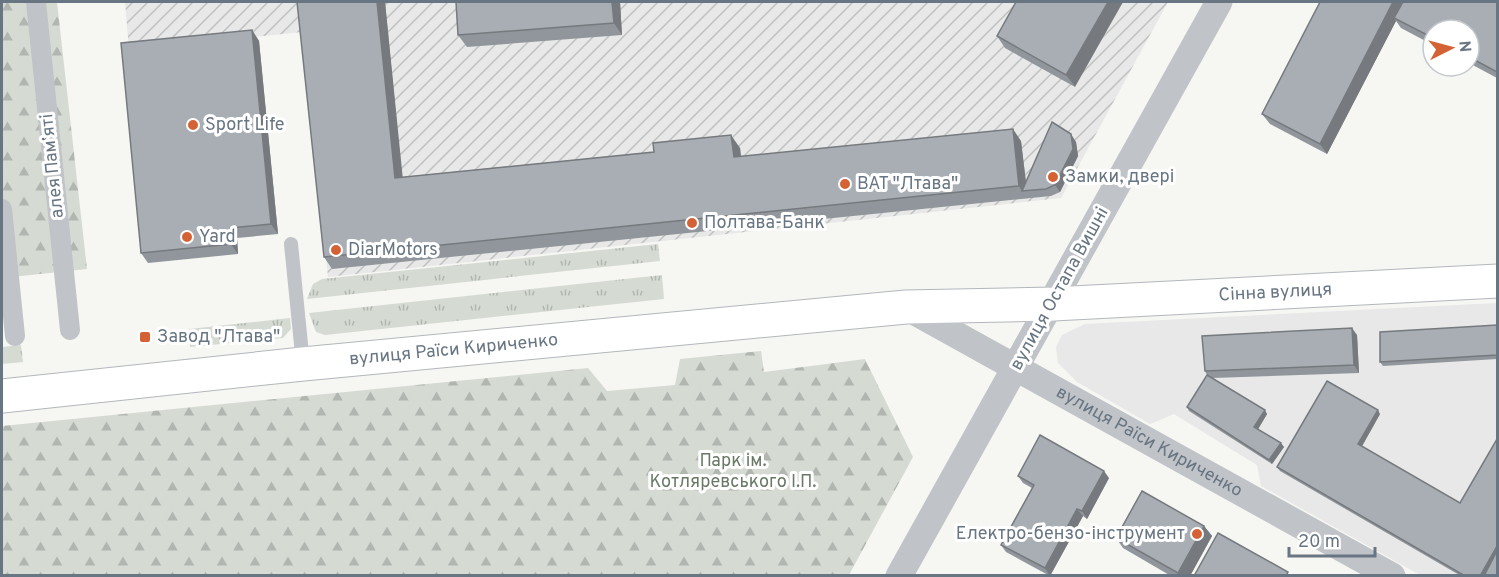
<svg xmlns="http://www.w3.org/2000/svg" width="1499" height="577" font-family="Overpass,sans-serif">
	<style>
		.built { fill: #e7e8e7 }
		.industrial { fill: url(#industrial-furrows) }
		.grass { fill: url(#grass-tufts) }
		.forest { fill: url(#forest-firs) }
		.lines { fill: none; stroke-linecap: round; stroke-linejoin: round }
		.secondary-casing { stroke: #b3b7bb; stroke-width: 35 }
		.service { stroke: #c0c3c7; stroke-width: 14 }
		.pedestrian { stroke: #c0c3c7; stroke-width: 20 }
		.minor { stroke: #c0c3c7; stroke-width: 27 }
		.secondary { stroke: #fff; stroke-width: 33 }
		.wall { fill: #90969b }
		.shaded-wall { fill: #767a7e }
		.building { fill: #a8aeb4; stroke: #767a7e; stroke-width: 1.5 }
		.poi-dot { fill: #d56235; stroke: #fff; stroke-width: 2 }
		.labels { text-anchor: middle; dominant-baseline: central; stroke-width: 6; stroke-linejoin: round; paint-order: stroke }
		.poi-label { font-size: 18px; fill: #687582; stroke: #fff; text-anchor: start }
		.street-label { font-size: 18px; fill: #687582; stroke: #fff }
		.park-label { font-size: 18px; fill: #697966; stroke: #fff }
	</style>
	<defs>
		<pattern id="industrial-furrows" width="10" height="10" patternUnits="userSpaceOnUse" patternTransform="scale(1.5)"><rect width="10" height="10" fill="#e7e8e7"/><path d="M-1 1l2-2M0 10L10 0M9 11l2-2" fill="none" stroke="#bfc1c1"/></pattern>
		<pattern id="grass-tufts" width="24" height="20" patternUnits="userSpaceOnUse" patternTransform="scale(1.5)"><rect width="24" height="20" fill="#d5dbd3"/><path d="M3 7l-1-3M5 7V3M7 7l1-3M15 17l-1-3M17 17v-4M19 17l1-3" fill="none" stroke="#b1b6b1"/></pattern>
		<pattern id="forest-firs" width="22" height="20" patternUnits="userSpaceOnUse" patternTransform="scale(1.5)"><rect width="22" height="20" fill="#d5dbd3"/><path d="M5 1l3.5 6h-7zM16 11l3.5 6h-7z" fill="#b1b6b1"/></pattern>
	</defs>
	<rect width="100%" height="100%" fill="#f6f6f3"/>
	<polygon class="built" points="1497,303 1497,560 1489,575 1420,575 1261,486 1257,465 1174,414 1150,424 1077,382 1058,363 1056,347 1062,335 1085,324"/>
	<polygon class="industrial" points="125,2 1168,2 1061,198 328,277 302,32 129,50"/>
	<g class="grass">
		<polygon points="658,244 660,261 307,299 313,284 322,279"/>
		<polygon points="662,275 664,299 325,335 316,332 309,313"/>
		<polygon points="290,318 291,329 283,338 190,347 189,329"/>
		<polygon points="21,345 23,362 2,364 2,347"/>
	</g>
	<g class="forest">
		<polygon points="2,2 57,2 87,269 2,278"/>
		<polygon points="761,351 764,372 865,359 913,457 849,575 2,575 2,426 588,368 607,391 675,385 680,359"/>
	</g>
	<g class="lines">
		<g class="secondary-casing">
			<g id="secondary">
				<path id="s2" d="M2 396 303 364 906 307 1053 304 1498 281"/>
			</g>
		</g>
		<polyline class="service" points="291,244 303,364"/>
		<g class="pedestrian">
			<polyline points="36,2 70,330"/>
			<polyline points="2,209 15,336"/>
		</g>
		<g class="minor">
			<path id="s1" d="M906 307 1392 576"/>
			<polyline points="899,576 1219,2"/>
		</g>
		<use href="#secondary" class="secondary"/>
	</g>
	<g class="wall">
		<polygon points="385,2 402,177 654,152 740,148 741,156 1021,141 1026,183 1076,142 1078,156 1060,192 1051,196 332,269 324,257"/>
		<polygon points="620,2 622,35 467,47 458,35"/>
		<polygon points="1016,2 1075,87 1005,48 997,36"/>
		<polygon points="1320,2 1497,2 1497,78 1469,63 1469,30 1433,30 1433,45 1401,28 1396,21 1327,154 1270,124 1262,114"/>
		<polygon points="252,30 259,41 278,234 237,238 238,254 148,263 141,253"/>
		<polygon points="1497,325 1497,359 1383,366 1380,362"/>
		<polygon points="1357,335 1359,373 1213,378 1267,414 1258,429 1284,447 1272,464 1189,411 1187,407 1207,375 1205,371"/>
		<polygon points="1380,414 1362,446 1497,576 1461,576 1280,471 1277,467"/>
		<polygon points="1018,476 1109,478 1087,519 1083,516 1050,576 1006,552 1001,545 1032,488 1023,483"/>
		<polygon points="1204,526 1212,536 1190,576 1171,576 1123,548 1116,538"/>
	</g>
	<g class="shaded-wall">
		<polygon points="377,2 385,2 404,190 395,178"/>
		<polygon points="612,2 620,2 622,35 614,23"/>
		<polygon points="1108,2 1123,2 1075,87 1066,75"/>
		<polygon points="1393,2 1400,2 1403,6 1394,18 1396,21 1327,154 1320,144"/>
		<polygon points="252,30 259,41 278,234 271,224"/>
		<polygon points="1013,129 1021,141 1027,191 1022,191 1019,186"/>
		<polygon points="1071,134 1076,142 1078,156 1060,192 1055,185"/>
		<polygon points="731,135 740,148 742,169 734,157"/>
		<polygon points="230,228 237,238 238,254 231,244"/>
		<polygon points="1352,328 1357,335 1359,373 1354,365"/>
		<polygon points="1265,410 1267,414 1257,431 1254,427"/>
		<polygon points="1378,410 1380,414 1361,448 1358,444"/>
		<polygon points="1281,443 1284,447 1272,464 1269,460"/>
		<polygon points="1104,471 1109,478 1087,519 1082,511"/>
		<polygon points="1077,509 1083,516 1050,576 1045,568"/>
		<polygon points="1204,526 1212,536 1190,576 1180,576 1178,573"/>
		<polygon points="1497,546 1497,554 1485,576 1480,576"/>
	</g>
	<g class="building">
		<polygon points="297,2 377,2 395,178 654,152 653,143 731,135 734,157 1013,129 1019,186 324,257"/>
		<polygon points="456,2 612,2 614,23 458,35"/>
		<polygon points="1016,2 1108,2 1066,75 997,36"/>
		<polygon points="1320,2 1393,2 1320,144 1262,114"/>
		<polygon points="1403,2 1497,2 1497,72 1469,57 1469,30 1433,30 1433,38 1394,18"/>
		<polygon points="252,30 271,224 230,228 231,244 141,253 121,43"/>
		<polygon points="1052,122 1071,134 1073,149 1055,185 1046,189 1022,191"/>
		<polygon points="1497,325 1497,355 1380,362 1380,332"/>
		<polygon points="1352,328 1354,365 1205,371 1202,336"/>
		<polygon points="1207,375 1265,410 1254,427 1281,443 1269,460 1187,407"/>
		<polygon points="1327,381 1378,410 1358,444 1460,503 1497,439 1497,546 1480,576 1465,576 1277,467"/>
		<polygon points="1040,435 1104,471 1082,511 1077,509 1045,568 1001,545 1034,485 1018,476"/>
		<polygon points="1142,491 1204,526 1178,573 1116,538"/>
		<polygon points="1218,533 1288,572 1286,576 1194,576"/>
		<polygon points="1497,551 1497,576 1484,576"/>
	</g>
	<g class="poi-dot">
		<circle cx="193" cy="125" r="6"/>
		<circle cx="1053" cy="177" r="6"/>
		<circle cx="845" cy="184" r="6"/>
		<circle cx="692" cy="223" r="6"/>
		<circle cx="187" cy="237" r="6"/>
		<circle cx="336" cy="250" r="6"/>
		<rect x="139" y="331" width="12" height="12" rx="3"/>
		<circle cx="1197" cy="534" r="6"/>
	</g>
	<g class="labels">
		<g class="poi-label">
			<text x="205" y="125">Sport Life</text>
			<text x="1065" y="177">Замки, двері</text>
			<text x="857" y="184">ВАТ "Лтава"</text>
			<text x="704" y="223">Полтава-Банк</text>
			<text x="199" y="237">Yard</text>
			<text x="348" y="250">DiarMotors</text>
			<text x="157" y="337">Завод "Лтава"</text>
			<text x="1185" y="534" text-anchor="end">Електро-бензо-інструмент</text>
		</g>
		<g class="street-label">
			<text transform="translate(53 166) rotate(-96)">алея Памʼяті</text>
			<text transform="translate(1060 289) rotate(-61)">вулиця Остапа Вишні</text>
			<text stroke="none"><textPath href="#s2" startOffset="1278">Сінна вулиця</textPath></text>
			<text stroke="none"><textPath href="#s2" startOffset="454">вулиця Раїси Кириченко</textPath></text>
			<text stroke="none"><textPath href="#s1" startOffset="278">вулиця Раїси Кириченко</textPath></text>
		</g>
		<g class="park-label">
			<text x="733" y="461">Парк ім.<tspan x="733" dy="21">Котляревського І.П.</tspan></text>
		</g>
	</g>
	<rect width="1499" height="577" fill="none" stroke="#687582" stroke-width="6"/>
	<g transform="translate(1451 48) rotate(84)"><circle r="28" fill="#ffffff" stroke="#c3c8cd" stroke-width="1.5"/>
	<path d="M0-4.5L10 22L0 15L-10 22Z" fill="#d56235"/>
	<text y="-9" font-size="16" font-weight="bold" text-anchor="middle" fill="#687582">N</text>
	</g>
	<path d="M1289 547v9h86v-9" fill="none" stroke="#687582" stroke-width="3"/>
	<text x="1298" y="547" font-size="18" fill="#687582" stroke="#ffffff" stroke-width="4.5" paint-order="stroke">20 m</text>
</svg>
